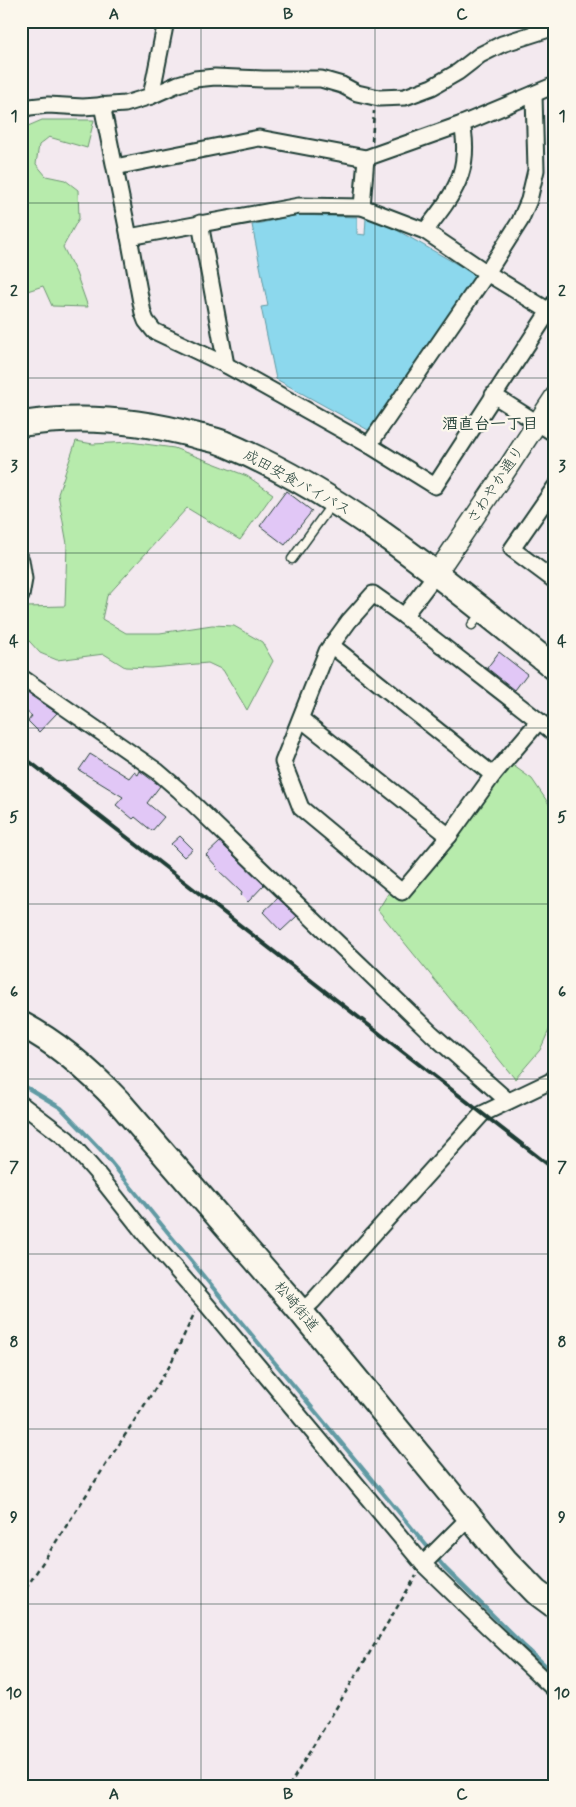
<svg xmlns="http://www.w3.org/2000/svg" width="576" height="1807" font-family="Mynerve,'Klee One',sans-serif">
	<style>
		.green { fill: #b7ebac; stroke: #6b9470 }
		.water { fill: #8cd8ed; stroke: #609aa3 }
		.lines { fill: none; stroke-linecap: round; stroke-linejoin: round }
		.stream { stroke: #609aa3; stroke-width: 4 }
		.building { fill: #e1c7f6; stroke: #1f3d34 }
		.service-casing { stroke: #1f3d34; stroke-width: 11 }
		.minor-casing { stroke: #1f3d34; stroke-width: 19 }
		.tertiary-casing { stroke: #1f3d34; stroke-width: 22 }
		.primary-casing { stroke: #1f3d34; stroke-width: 28 }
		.path { stroke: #1f3d34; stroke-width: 2.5; stroke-dasharray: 5 4; stroke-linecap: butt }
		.service { stroke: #fbf7ec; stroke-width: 8 }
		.minor { stroke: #fbf7ec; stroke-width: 15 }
		.tertiary { stroke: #fbf7ec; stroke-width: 19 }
		.primary { stroke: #fbf7ec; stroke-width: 24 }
		.rail { stroke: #1f3d34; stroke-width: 4 }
		.grid { fill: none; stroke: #1f3d34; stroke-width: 1; stroke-opacity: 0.55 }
		.labels { text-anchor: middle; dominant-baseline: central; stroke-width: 4.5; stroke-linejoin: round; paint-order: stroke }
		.street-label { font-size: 15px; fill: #1f3d34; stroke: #fbf7ec }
		.neighbourhood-label { font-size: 16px; font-weight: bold; fill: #1f3d34; stroke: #fbf7ec }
		.neatline { fill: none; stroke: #1f3d34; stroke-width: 2 }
		.grid-label { font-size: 16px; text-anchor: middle; font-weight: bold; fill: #1f3d34 }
	</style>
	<rect width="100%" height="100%" fill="#f3e9ef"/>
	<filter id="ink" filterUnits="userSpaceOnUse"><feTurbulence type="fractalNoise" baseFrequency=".02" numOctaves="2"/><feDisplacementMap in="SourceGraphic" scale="10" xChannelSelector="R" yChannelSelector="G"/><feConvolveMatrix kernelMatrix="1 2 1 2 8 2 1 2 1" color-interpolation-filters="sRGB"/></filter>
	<g filter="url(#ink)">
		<g class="green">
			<polygon points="42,120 94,120 87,148 49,137 39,145 36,164 46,176 65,180 78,190 79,218 63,247 76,273 88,307 52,306 43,286 21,293 21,129"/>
			<polygon points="76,441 93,444 130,442 174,448 247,476 273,494 240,540 187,508 107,596 102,619 126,633 160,633 212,625 234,626 262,642 273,661 247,710 223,670 208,663 151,668 125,667 104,654 57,660 40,653 21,632 21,613 26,607 65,606 67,544 58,494"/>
			<polygon points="511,764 532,779 555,813 555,967 552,989 555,1001 555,1017 540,1050 515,1079 378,910 391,889 405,901"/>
		</g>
		<polygon class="water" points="297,215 357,217 357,234 365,235 366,218 386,224 476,275 370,431 276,379 261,307 268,306 252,225"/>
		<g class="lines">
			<g class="stream">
				<polyline points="21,1084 61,1108 100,1149 227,1305 431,1551"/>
				<polyline points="435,1556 445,1568 523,1645 555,1674"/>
			</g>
		</g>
		<g class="building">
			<polygon points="286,491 312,511 285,545 260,526"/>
			<polygon points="499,652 527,674 515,690 487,668"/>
			<polygon points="21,689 57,713 39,732 28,721 32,716 21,707"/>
			<polygon points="90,754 129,778 134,772 138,775 140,771 160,786 147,803 164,817 152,831 135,817 133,819 116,805 123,797 79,770"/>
			<polygon points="180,836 193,849 184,857 171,844"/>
			<polygon points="220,842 264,885 248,902 241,895 242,893 216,868 217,867 206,855"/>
			<polygon points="278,898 297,916 281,931 263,912"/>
		</g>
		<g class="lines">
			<g class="service-casing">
				<g id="service">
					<polyline points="292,559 332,504"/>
					<polyline points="472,625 482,612"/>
				</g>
			</g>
			<g class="minor-casing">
				<g id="minor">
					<polyline points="151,96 166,21"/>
					<polyline points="102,105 129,237 143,313 146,321 154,331 226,365 369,445 435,486 555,302"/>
					<polyline points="21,110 30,107 48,105 83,107 125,104 151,96 178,84 195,79 215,77 263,79 321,79 342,85 357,93 379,98 405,97 432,87 458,72 480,55 502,44 555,27"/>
					<polyline points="115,167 259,138 366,158 462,124 555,85"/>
					<polyline points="362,207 366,158"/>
					<polyline points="200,223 226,365"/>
					<path d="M425 231C453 195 472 172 462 124"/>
					<polyline points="129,237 299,206 362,207 425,231 487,273 549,311"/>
					<polyline points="493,395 555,434"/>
					<polyline points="369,445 487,273 520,221 529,200 536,170 534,94"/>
					<polyline points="555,487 512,549 555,581"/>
					<polyline points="21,560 24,579 21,596"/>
					<polygon points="373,594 404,616 539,721 493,775 449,836 402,892 301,808 283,762 327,651 349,621"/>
					<polyline points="404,616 436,574"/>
					<polyline points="331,645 493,775"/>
					<polyline points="21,677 157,771 179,790 432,1034 508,1101"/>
					<polyline points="301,719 449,836"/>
					<polyline points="539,721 555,734"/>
					<polyline points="21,1104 67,1139 96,1172 145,1234 202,1299 423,1564 487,1626 555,1690"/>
					<polyline points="301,1312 313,1301 482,1114 551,1081 555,1077"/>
					<polyline points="423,1564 469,1518"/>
				</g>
			</g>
			<g class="tertiary-casing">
				<polyline id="tertiary" points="436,574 507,469 555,396"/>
			</g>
			<g class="primary-casing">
				<g id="primary">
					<path d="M21 424C78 415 138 420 194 435 204 438 214 439 223 443 348 495 450 585 555 668"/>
					<path d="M21 1024C59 1044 90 1071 119 1102L301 1312 505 1560 536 1592 555 1606"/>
				</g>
			</g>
			<g class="path">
				<polyline points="372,141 374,111"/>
				<polyline points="21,1596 169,1367 195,1312"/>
				<polyline points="289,1786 416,1576"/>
			</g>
			<use href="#service" class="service"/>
			<use href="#minor" class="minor"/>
			<use href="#tertiary" class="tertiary"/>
			<use href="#primary" class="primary"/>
			<polyline class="rail" points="21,755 555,1170"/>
		</g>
	</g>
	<path class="grid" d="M201 21V1786M375 21V1786M21 203H555M21 378H555M21 553H555M21 728H555M21 904H555M21 1079H555M21 1254H555M21 1429H555M21 1604H555"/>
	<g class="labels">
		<g class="street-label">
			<text transform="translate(297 483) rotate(29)">成田安食バイパス</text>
			<text transform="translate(496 485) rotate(-56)">さわやか通り</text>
			<text transform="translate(296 1307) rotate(50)">松崎街道</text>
		</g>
		<g class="neighbourhood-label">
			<text x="490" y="424">酒直台一丁目</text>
		</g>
	</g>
	<rect width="576" height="1807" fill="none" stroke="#fbf7ec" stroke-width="55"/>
	<rect x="28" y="28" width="520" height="1752" class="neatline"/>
	<g class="grid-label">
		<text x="114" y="19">A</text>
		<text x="288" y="19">B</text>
		<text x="462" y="19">C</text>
		<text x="14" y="121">1</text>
		<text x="562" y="121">1</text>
		<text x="14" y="296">2</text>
		<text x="562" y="296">2</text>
		<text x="14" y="471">3</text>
		<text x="562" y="471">3</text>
		<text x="14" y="646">4</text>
		<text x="562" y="646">4</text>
		<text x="14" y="822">5</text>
		<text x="562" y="822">5</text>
		<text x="14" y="997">6</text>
		<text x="562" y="997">6</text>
		<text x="14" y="1172">7</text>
		<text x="562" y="1172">7</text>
		<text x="14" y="1347">8</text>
		<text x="562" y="1347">8</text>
		<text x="14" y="1522">9</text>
		<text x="562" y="1522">9</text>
		<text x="14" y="1698">10</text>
		<text x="562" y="1698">10</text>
		<text x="114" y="1799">A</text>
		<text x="288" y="1799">B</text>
		<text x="462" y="1799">C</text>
	</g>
</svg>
